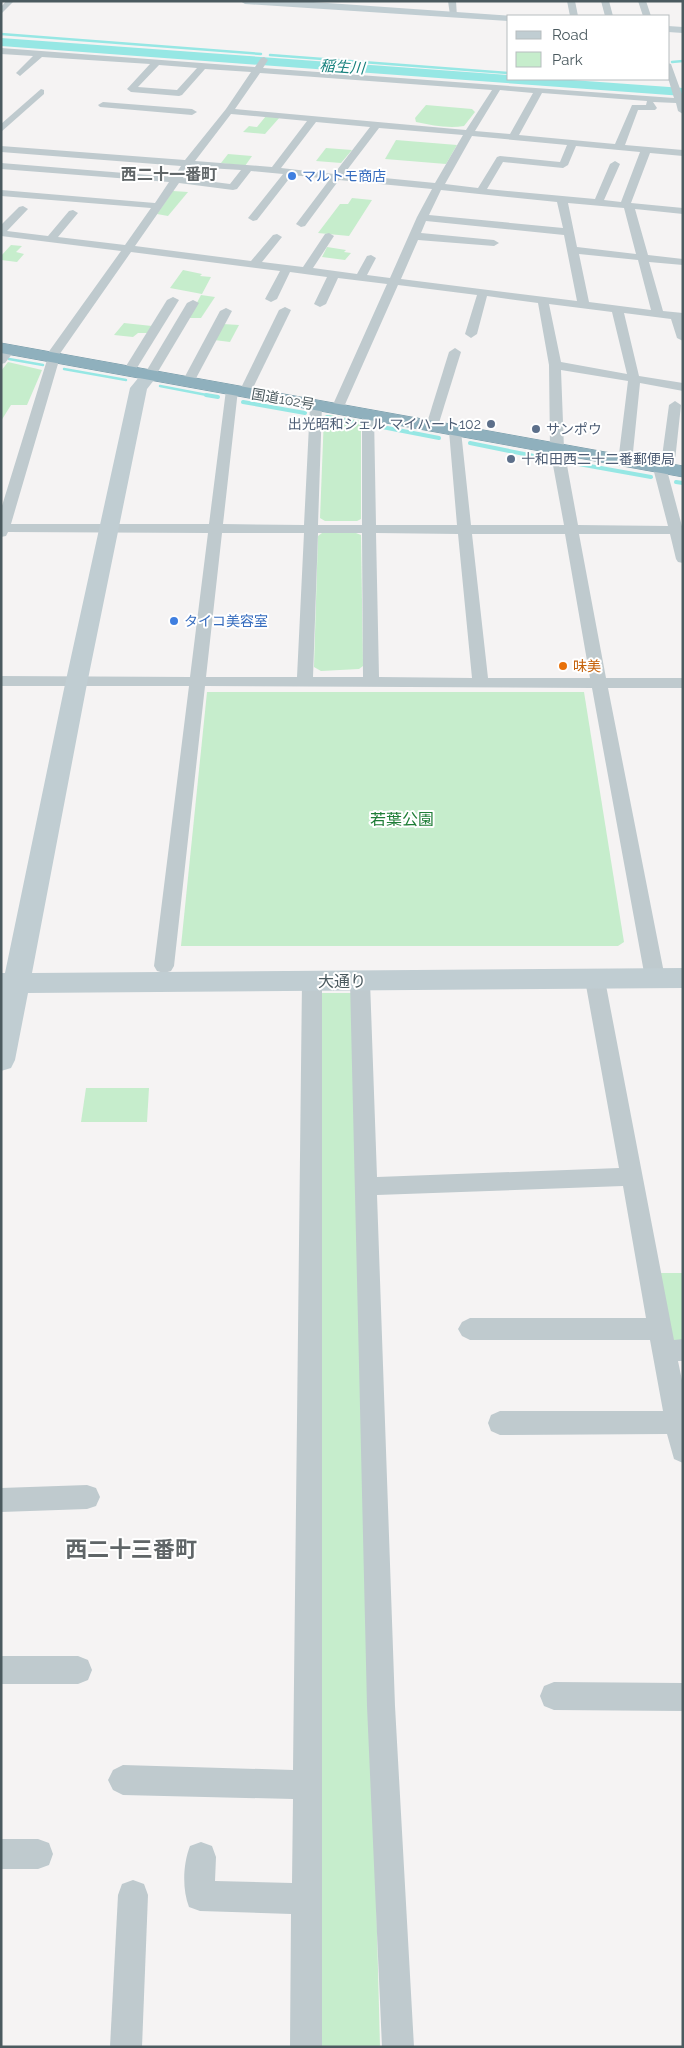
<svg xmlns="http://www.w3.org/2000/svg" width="684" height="2048" font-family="Raleway,'Noto Sans JP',sans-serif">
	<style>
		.green { fill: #c6edcc }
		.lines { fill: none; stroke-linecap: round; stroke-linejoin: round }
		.stream-far1 { stroke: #96e7e4; stroke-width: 2.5 }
		.stream { stroke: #96e7e4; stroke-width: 4 }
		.river { fill: #96e7e4; fill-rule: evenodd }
		.highway-casing { stroke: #7a9ca9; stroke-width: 1 }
		.street { fill: #bfcace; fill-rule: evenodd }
		.secondary { fill: #c0cdd2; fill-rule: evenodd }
		.highway { fill: #8fb0bd; fill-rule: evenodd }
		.shop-dot { fill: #3f7fe0; stroke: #fff; stroke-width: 2 }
		.service-dot { fill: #5c6f8a; stroke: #fff; stroke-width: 2 }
		.food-dot { fill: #e8710a; stroke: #fff; stroke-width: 2 }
		.labels { text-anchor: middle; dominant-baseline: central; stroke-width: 4; stroke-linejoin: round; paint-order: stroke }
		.far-shop-label { font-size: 14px; fill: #366cbe; stroke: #fff; text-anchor: start }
		.far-street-label { font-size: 14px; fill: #4b5a5f; stroke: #fff }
		.far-service-label { font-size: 14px; fill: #4e5e75; stroke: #fff; text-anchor: start }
		.far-food-label { font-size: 14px; fill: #c56008; stroke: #fff; text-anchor: start }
		.far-water-label { font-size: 15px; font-style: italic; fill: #16817d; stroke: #fff }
		.far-quarter-label { font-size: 16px; font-weight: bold; fill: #5f6567; stroke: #fff }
		.park-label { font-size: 16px; fill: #1f7d37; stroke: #fff }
		.street-label { font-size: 16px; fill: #4b5a5f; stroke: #fff }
		.near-quarter-label { font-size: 22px; font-weight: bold; fill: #5f6567; stroke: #fff }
	</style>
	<rect width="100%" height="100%" fill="#f5f3f3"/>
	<g class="green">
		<path d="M426 105 472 109 475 112 464 126C448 129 432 125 416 122L415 118Z"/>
		<polygon points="266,116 280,117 265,134 243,132 249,126 257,127"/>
		<polygon points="396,140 457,145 446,164 385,159"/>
		<polygon points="326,148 352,150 341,163 316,161"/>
		<polygon points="228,154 252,156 245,166 221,163"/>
		<polygon points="173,191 188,192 168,216 157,214"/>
		<polygon points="352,198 372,200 349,236 318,233 340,204 348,204"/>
		<polygon points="11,245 22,246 16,252 24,254 17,262 1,260 1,256"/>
		<polygon points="327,247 346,250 344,252 351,253 345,260 322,257"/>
		<polygon points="183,270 202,274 200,276 211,277 202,294 170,288"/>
		<polygon points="201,295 215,297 201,318 189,318"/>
		<polygon points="124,323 152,326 147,333 138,333 133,337 114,335"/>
		<polygon points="223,324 239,325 230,342 214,340"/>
		<polygon points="8,362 42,370 27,405 11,405 1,421 1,371"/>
		<polygon points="330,415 361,421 361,519 357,521 325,521 320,518 324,416"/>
		<polygon points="322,533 356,533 361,535 363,666 359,669 321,671 314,667 318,536"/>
		<polygon points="207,692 584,692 624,942 618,946 181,946"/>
		<polygon points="320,993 353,993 380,2047 319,2047"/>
		<polygon points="86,1088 149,1088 147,1122 81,1122"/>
		<polygon points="659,1273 683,1273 683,1345 673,1345"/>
	</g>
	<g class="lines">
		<g class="stream-far1">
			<polyline points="1,34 261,54"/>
			<polyline points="270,55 508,73"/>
			<polyline points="672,62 683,61"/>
			<polyline points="9,359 43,365"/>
			<polyline points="64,369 126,380"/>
			<polyline points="160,386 212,396"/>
		</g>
		<g class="stream">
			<polyline points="206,395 218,397"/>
			<polyline points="243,402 305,413"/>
			<polyline points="327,417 352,422"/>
			<polyline points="377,426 439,438"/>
			<polyline points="470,443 539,457"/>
			<polyline points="573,463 651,477"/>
			<polyline points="676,482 683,483"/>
		</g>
		<polygon class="river" points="1,38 508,75 508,79 558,79 683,88 683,96 1,46"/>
		<g class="highway-casing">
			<polygon id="highway" points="1,343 683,466 683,477 1,353"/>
		</g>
		<g class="street">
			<polygon points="6,1 14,1 1,14 1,7"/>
			<polygon points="448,1 456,1 457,17 450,15"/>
			<polygon points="567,1 575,1 578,16 570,16"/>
			<polygon points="601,1 609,1 613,16 605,16"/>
			<polygon points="638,1 646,1 651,16 643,16"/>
			<path d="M1 48 255 67 261 58 264 57 268 60 263 68 674 98 668 78V63L671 64 683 97V114L678 111 676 103 653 102 657 108 655 110H638L625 145 683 150V156L650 153 631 203 683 208V214L635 209 648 255 683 259V265L649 262 663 311 683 313V341L677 338 671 319 624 313 639 376 683 383V391L640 383 632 462 625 466 618 462 628 381 561 370 564 449 578 525 668 526 653 468 655 465 661 464 669 405 675 401 681 405 674 470 668 474 683 530V563L678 562 676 559 670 534H579L606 678H683V688H608L665 978 662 983 655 985 648 983 645 978 592 688 205 686 174 966 171 971 164 973 157 971 154 966 189 686H1V676L190 677 208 533 8 532 6 536 1 537V509L47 360 45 357 121 251 1 236V225L19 207 23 206 28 209 7 231 48 236 69 211 73 210 78 213 58 237 125 245 151 208 1 196V190L155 203 169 182 1 169V163L174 177 181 166 1 152V146L185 160 226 109 251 72 205 69 182 95 179 96 131 92 127 89 150 64 42 57 20 76 16 73 33 56 1 54ZM159 65 197 68 177 90 138 87ZM260 73 492 90 466 130 235 109ZM500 90 533 93 510 134 475 131ZM542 93 647 101 646 105H632L615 144 519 135ZM231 114 307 121 272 167 195 161ZM316 122 370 127 334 174 281 168ZM379 128 463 135 435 183 344 174ZM472 136 567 145 560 162 500 156 497 157 478 188 445 184ZM576 146 640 152 621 202 604 200 620 164 615 161 610 164 595 199 487 189 503 162 563 168 568 165ZM191 167 241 170 230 184 183 178ZM251 171 283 174 248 218 253 221 257 220 292 175 330 179 296 224 301 227 305 226 339 180 432 189 417 217 390 278 367 275 376 258 371 255 367 256 357 274 313 268 334 236 329 233 325 234 303 267 262 262 282 237 277 234 273 235 251 261 135 246 179 183 233 190 237 189ZM441 190 557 202 563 228 429 215ZM568 203 624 208 636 254 577 247ZM426 221 564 235 577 301 401 279 418 240 494 246 499 243 494 240 421 233ZM131 252 280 271 265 299 271 302 277 299 290 272 327 277 314 304 320 307 326 304 338 278 387 284 331 409 337 413 343 409 398 285 477 295 465 334 471 338 477 334 487 296 538 303 549 365 550 449 564 525H471L461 431 455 427 449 431 457 525H376L374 415 368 411 362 415V525H318L322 405 316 401 310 405 304 525 223 524 238 390 232 386 226 390 209 524H11L60 357 59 355ZM579 254 638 260 651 310 589 302ZM549 304 612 312 627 374 561 362ZM222 533H304L297 677H206ZM318 533H362L363 677H313ZM376 533 458 534 472 678 379 677ZM472 534H565L590 678H488Z"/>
			<polygon points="41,89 44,90 44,94 1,132 1,124"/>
			<polygon points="103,102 192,109 197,112 192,115 100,107 98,105"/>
			<polygon points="173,297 179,300 135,371 133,374 125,374 123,371 167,300"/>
			<polygon points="193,300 199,303 156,375 154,378 146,378 144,375 187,303"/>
			<polygon points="285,307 291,310 251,392 245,396 241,395 239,392 279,310"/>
			<polygon points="226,308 232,311 194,382 192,385 184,385 182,382 220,311"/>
			<path d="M10 345 16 349 5 363 1 364C1 355 0 348 10 345Z"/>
			<polygon points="455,348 461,352 438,426 432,430 427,429 426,426 449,352"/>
			<polygon points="595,973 602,975 605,980 674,1340 683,1339 683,1361 678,1361 683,1385 683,1463 674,1459 667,1434 500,1435 491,1431 488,1423 491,1415 500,1411 663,1411 650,1340 470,1340 462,1336 458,1329 462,1322 470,1318 646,1318 623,1186 377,1195 395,1706 414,2047 382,2047 367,1706 350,981 353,976 360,974 367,976 370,981 377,1177 619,1168 585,980 588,975"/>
			<path d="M312 974 319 976 322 981V2047H290L291 1914 200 1911 189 1907C182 1889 183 1864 190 1846L201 1842 212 1846 216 1857 215 1881 292 1883 293 1799 123 1795 113 1790 108 1780 113 1770 123 1765 293 1770 302 981 305 976Z"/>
			<polygon points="87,1485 96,1488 100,1497 96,1506 87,1509 1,1512 1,1488"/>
			<polygon points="1,1656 78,1656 88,1660 92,1670 88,1680 78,1684 1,1684"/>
			<polygon points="554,1682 683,1683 683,1711 554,1710 544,1706 540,1696 544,1686"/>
			<polygon points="1,1839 38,1839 49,1843 53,1854 49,1865 38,1869 1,1869"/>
			<polygon points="133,1880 144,1884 148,1895 142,2047 110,2047 118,1895 122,1884"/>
		</g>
		<g class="secondary">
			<polygon points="240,1 299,1 512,16 508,16 508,21 245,4"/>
			<polygon points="668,26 683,27 683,33 668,32"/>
			<polygon points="150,370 156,371 158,375 147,389 86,689 32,973 683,968 683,988 28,993 15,1060 11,1068 1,1071 1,973 5,973 64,689 130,388 144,371"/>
		</g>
		<use href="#highway" class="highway"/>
	</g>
	<g class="shop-dot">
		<circle cx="292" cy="176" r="5"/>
		<circle cx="174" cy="621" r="5"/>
	</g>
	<g class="service-dot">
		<circle cx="491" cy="424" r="5"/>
		<circle cx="536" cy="429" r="5"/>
		<circle cx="511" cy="459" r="5"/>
	</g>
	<circle class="food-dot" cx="563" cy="666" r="5"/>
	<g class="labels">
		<g class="far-shop-label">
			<text x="302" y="176">マルトモ商店</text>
			<text x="184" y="621">タイコ美容室</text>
		</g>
		<g class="far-street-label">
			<text transform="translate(283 399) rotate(10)">国道102号</text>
		</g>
		<g class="far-service-label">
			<text x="481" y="424" text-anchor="end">出光昭和シェル マイハート102</text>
			<text x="546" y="429">サンポウ</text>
			<text x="521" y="459">十和田西二十二番郵便局</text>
		</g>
		<g class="far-food-label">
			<text x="573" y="666">味美</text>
		</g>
		<g class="far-water-label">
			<text transform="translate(342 67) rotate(4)">稲生川</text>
		</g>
		<g class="far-quarter-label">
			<text x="169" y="174">西二十一番町</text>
		</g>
		<g class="park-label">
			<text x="402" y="819">若葉公園</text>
		</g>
		<g class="street-label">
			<text x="342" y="981">大通り</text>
		</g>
		<g class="near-quarter-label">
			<text x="131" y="1549">西二十三番町</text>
		</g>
	</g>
	<rect width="684" height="2048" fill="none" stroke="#4b5a5f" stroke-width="5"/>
	<rect x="507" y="15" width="162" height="65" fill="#ffffff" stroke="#b7bdbf"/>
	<rect x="516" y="31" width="25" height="8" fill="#c0cdd2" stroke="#b7bdbf"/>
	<text x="552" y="40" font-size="15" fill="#4b5a5f">Road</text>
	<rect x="516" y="52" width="25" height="15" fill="#c6edcc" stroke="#b7bdbf"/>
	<text x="552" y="65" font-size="15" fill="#4b5a5f">Park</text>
</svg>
